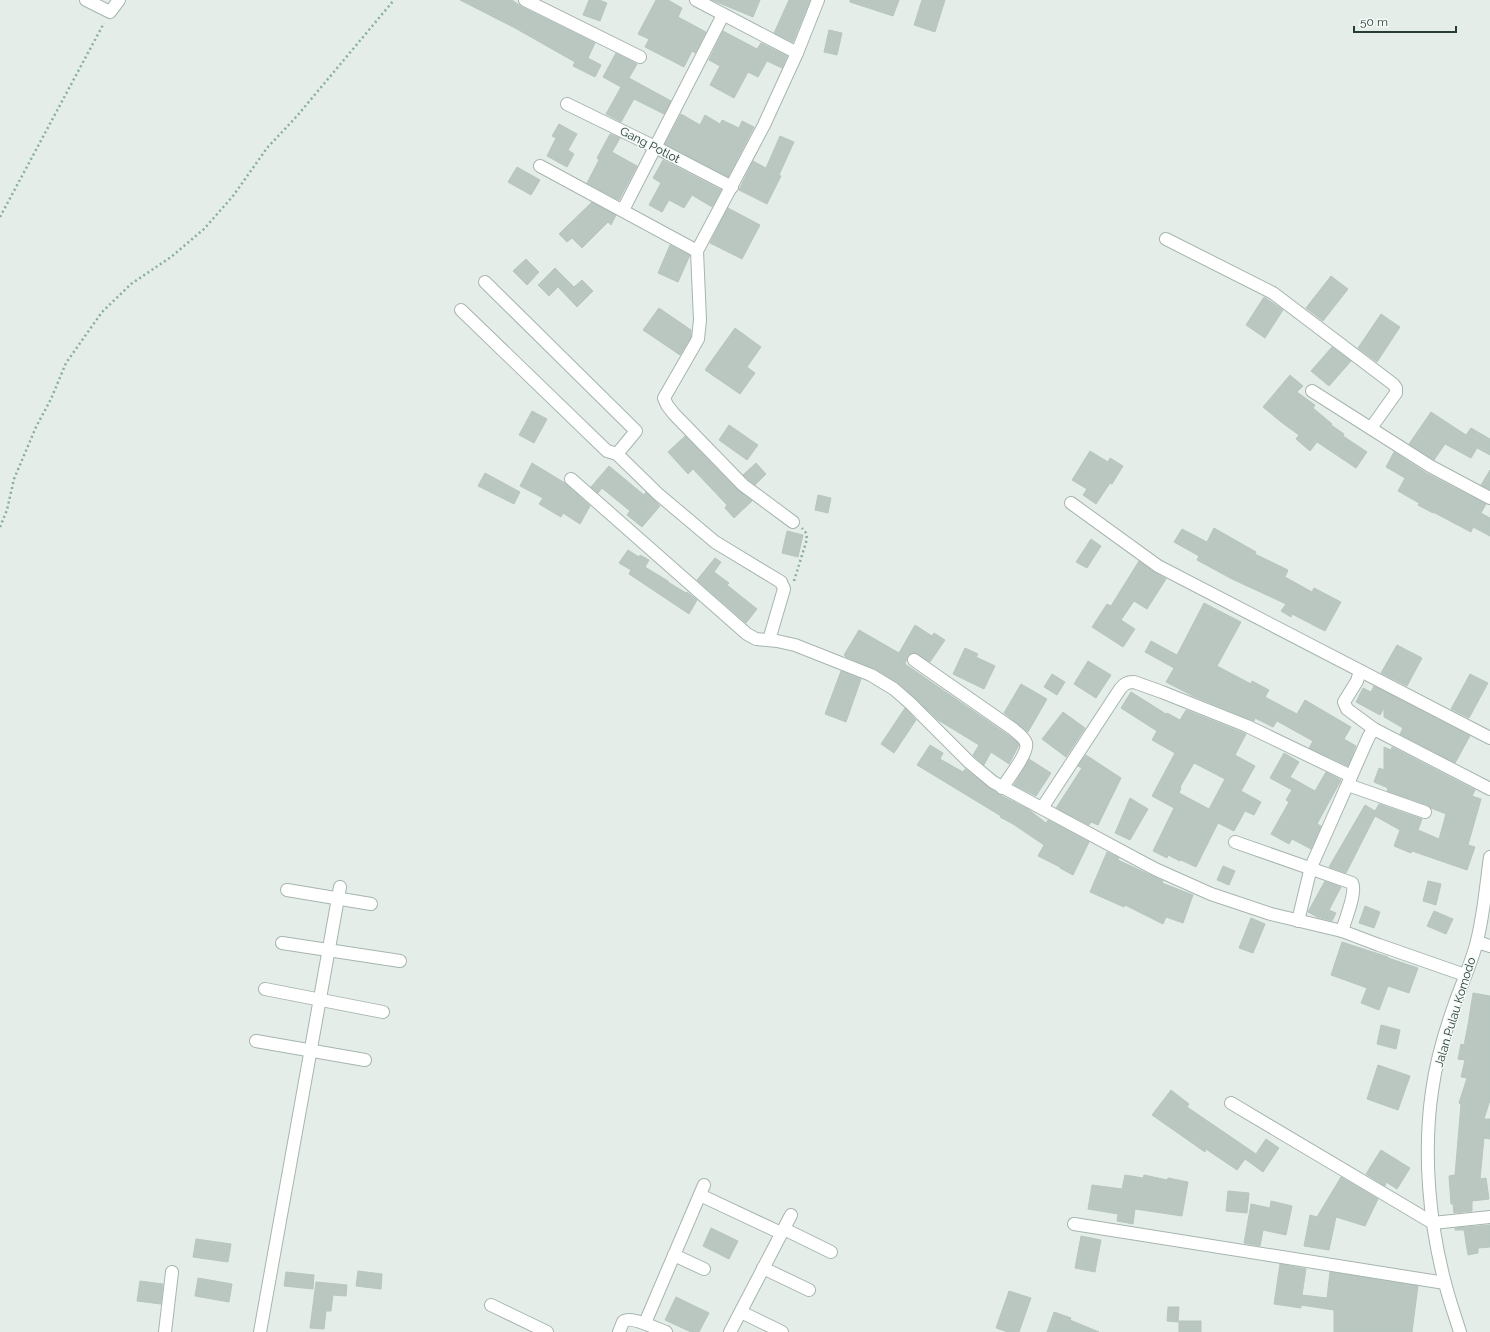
<svg xmlns="http://www.w3.org/2000/svg" width="1490" height="1332" font-family="Raleway,sans-serif">
	<style>
		.building { fill: #bac7c1; stroke: #b7c6bf; fill-rule: evenodd }
		.lines { fill: none; stroke-linecap: round; stroke-linejoin: round }
		.minor-casing { stroke: #a7b5af; stroke-width: 14 }
		.path { stroke: #87ae9f; stroke-width: 2.5; stroke-dasharray: 2 3; stroke-linecap: butt }
		.minor { stroke: #fff; stroke-width: 12 }
		.labels { text-anchor: middle; dominant-baseline: central; stroke-width: 3; stroke-linejoin: round; paint-order: stroke }
		.street-label { font-size: 12px; fill: #253d35; stroke: #f5f9f7 }
	</style>
	<rect width="100%" height="100%" fill="#e4ede8"/>
	<g class="building">
		<polygon points="460,0 512,0 522,7 595,43 588,58 601,65 595,77 573,66 575,62 515,28"/>
		<polygon points="589,0 599,0 607,3 600,21 583,15"/>
		<polygon points="656,0 668,0 682,8 678,17 706,32 695,53 692,51 684,67 645,47 649,39 638,34"/>
		<polygon points="712,0 760,0 753,17"/>
		<polygon points="789,0 810,0 793,42 774,33"/>
		<polygon points="850,0 899,0 893,16 850,2"/>
		<polygon points="922,0 945,0 935,32 914,25"/>
		<polygon points="829,30 842,33 837,55 824,52"/>
		<polygon points="723,31 757,49 761,43 787,56 782,68 767,61 758,77 748,72 734,98 710,85 720,66 709,60"/>
		<polygon points="616,53 637,64 629,78 671,101 664,114 634,99 621,122 606,114 621,87 603,77"/>
		<polygon points="681,114 700,125 705,115 720,124 722,120 739,128 742,121 754,127 728,177 665,144"/>
		<polygon points="559,124 577,134 568,150 574,154 567,167 547,156 556,138 552,136"/>
		<polygon points="610,134 620,138 612,152 637,166 619,200 587,183 599,160 597,158"/>
		<polygon points="780,136 794,142 779,175 781,176 767,204 739,190 753,161 766,168"/>
		<polygon points="663,160 721,190 712,207 692,195 684,208 669,200 662,212 649,205 661,183 653,178"/>
		<polygon points="517,167 540,180 531,195 508,182"/>
		<polygon points="592,202 616,215 611,225 608,222 582,248 572,238 567,242 559,234"/>
		<polygon points="728,208 760,225 742,259 710,243"/>
		<polygon points="670,245 690,255 678,282 658,273"/>
		<polygon points="526,259 539,272 527,285 513,271"/>
		<polygon points="555,268 574,287 582,280 593,291 577,307 558,287 549,296 538,285"/>
		<polygon points="1331,276 1348,289 1323,321 1306,308"/>
		<polygon points="1264,297 1283,310 1265,338 1246,325"/>
		<polygon points="659,308 691,330 691,337 680,355 643,330"/>
		<polygon points="1381,314 1400,327 1377,362 1358,348"/>
		<polygon points="735,328 761,347 747,367 755,373 740,394 705,370"/>
		<polygon points="1332,347 1351,361 1329,386 1311,371"/>
		<polygon points="1290,375 1303,386 1297,392 1315,405 1313,408 1332,424 1331,425 1344,434 1343,436 1367,452 1356,468 1317,442 1310,451 1296,439 1299,435 1281,422 1263,407"/>
		<polygon points="532,411 547,419 534,443 519,435"/>
		<polygon points="1431,412 1466,435 1471,428 1490,439 1490,455 1477,448 1471,458 1445,444 1434,460 1409,444"/>
		<polygon points="729,425 758,445 747,460 719,440"/>
		<polygon points="685,436 738,490 752,501 734,518 725,508 727,505 693,469 688,474 668,452"/>
		<polygon points="1090,451 1108,462 1110,458 1123,466 1112,484 1110,483 1096,504 1083,495 1087,489 1072,480"/>
		<polygon points="1394,452 1426,473 1486,504 1481,513 1490,518 1490,536 1473,527 1471,532 1433,512 1433,513 1418,505 1419,503 1398,491 1405,478 1386,467"/>
		<polygon points="532,463 565,483 590,506 580,524 563,513 561,517 539,504 543,498 520,486"/>
		<polygon points="756,463 766,474 755,485 743,475"/>
		<polygon points="609,466 644,495 646,492 660,506 642,527 627,515 630,511 602,488 598,493 591,487"/>
		<polygon points="1490,470 1490,490 1481,485"/>
		<polygon points="485,473 520,492 514,504 478,486"/>
		<polygon points="818,495 831,498 828,513 815,510"/>
		<polygon points="1214,528 1256,552 1255,554 1288,570 1285,577 1312,592 1314,588 1341,602 1325,631 1292,614 1291,617 1281,611 1286,604 1232,579 1197,560 1199,556 1174,542 1182,529 1207,542"/>
		<polygon points="787,531 803,535 798,557 782,553"/>
		<polygon points="1091,539 1101,546 1087,568 1076,562"/>
		<polygon points="628,550 639,557 640,555 649,560 645,567 668,581 668,582 686,593 687,592 697,600 689,614 629,574 631,570 619,563"/>
		<polygon points="715,558 721,562 714,572 729,583 727,585 757,609 746,623 697,580"/>
		<polygon points="1139,561 1154,572 1166,579 1147,609 1134,601 1121,620 1135,629 1123,647 1092,627 1107,604 1111,606"/>
		<polygon points="1204,603 1241,622 1217,666 1251,684 1252,681 1269,690 1265,697 1297,714 1305,700 1351,727 1344,739 1356,746 1348,766 1309,748 1313,741 1277,721 1273,727 1255,718 1254,721 1193,696 1166,682 1174,668 1145,652 1151,641 1177,655"/>
		<polygon points="915,625 932,636 934,633 945,640 930,662 914,653 908,655 905,664 1008,735 1017,742 1019,745 1018,747 1009,764 991,752 984,765 973,755 979,745 938,720 898,683 875,669 846,657 844,655 859,630 899,653"/>
		<polygon points="1397,645 1422,658 1407,686 1381,673"/>
		<polygon points="965,648 978,654 976,657 995,666 984,689 953,674"/>
		<polygon points="1088,661 1111,675 1096,698 1074,684"/>
		<polygon points="841,671 861,679 846,722 825,714"/>
		<polygon points="1052,674 1065,682 1057,695 1044,687"/>
		<polygon points="1470,674 1488,683 1469,718 1451,709"/>
		<polygon points="1021,684 1047,699 1028,732 1004,713"/>
		<polygon points="1374,686 1470,736 1455,763 1400,734 1403,728 1384,717 1384,708 1380,715 1356,702 1363,688 1371,692"/>
		<path d="M1131 692 1166 714 1167 713 1180 720 1186 710 1246 734 1235 755 1255 766 1241 791 1261 802 1254 815 1245 811 1234 831 1218 823 1196 867 1181 860 1180 861 1168 855 1167 858 1153 851 1174 808 1152 796 1175 753 1152 740 1157 731 1121 708ZM1194 763 1225 779 1209 809 1179 793 1181 788 1180 787Z"/>
		<polygon points="905,708 916,720 894,753 881,744"/>
		<polygon points="1063,712 1085,728 1066,757 1042,739"/>
		<polygon points="930,745 943,753 940,759 963,772 965,769 998,794 1028,809 1046,823 1048,820 1089,842 1073,875 1060,868 1060,867 1038,856 1044,845 1013,824 1000,817 1001,816 917,765"/>
		<polygon points="1384,747 1391,750 1392,747 1475,790 1472,796 1481,799 1468,845 1475,847 1467,870 1412,851 1411,853 1394,846 1400,830 1375,816 1346,873 1329,867 1365,805 1375,811 1379,804 1422,819 1418,830 1439,839 1446,814 1431,808 1427,805 1387,791 1388,788 1374,782 1379,768 1384,770"/>
		<polygon points="1284,753 1299,762 1290,777 1315,791 1326,772 1341,780 1317,824 1321,826 1311,849 1292,839 1289,844 1271,834 1289,802 1286,800 1292,790 1270,778"/>
		<polygon points="1086,755 1121,778 1098,825 1091,822 1089,825 1056,808 1082,768 1078,766"/>
		<polygon points="1029,759 1051,773 1036,796 1014,785"/>
		<polygon points="1130,798 1148,809 1130,840 1115,833"/>
		<polygon points="1107,852 1119,858 1118,860 1163,881 1162,883 1193,895 1183,923 1166,917 1163,924 1125,905 1124,907 1090,892"/>
		<polygon points="1223,866 1235,871 1229,885 1217,880"/>
		<polygon points="1325,881 1341,887 1329,910 1336,913 1332,921 1317,917 1308,912"/>
		<polygon points="1428,881 1441,884 1436,905 1423,901"/>
		<polygon points="1365,906 1380,912 1374,928 1359,923"/>
		<polygon points="1434,911 1453,919 1446,934 1427,926"/>
		<polygon points="1251,918 1265,924 1253,953 1239,948"/>
		<polygon points="1342,942 1388,957 1388,958 1418,968 1409,993 1388,986 1379,1010 1361,1003 1367,988 1331,975"/>
		<polygon points="1473,993 1490,996 1490,1100 1484,1119 1490,1119 1490,1139 1484,1138 1480,1179 1486,1178 1489,1199 1472,1201 1472,1211 1454,1213 1453,1204 1451,1204 1449,1176 1455,1175 1461,1104 1459,1103 1467,1078 1461,1077 1465,1060 1458,1059 1461,1044 1464,1045 1468,1025"/>
		<polygon points="1381,1025 1400,1030 1396,1049 1377,1044"/>
		<polygon points="1378,1065 1410,1076 1398,1110 1367,1099"/>
		<polygon points="1171,1090 1189,1104 1187,1107 1256,1154 1266,1139 1279,1148 1263,1172 1245,1159 1237,1170 1206,1149 1205,1152 1152,1115"/>
		<polygon points="1381,1150 1410,1168 1397,1189 1386,1182 1385,1186 1366,1174"/>
		<polygon points="1125,1175 1143,1178 1144,1175 1167,1180 1168,1178 1188,1182 1182,1216 1135,1209 1133,1224 1117,1221 1118,1214 1088,1209 1092,1185 1122,1189"/>
		<polygon points="1341,1177 1378,1199 1365,1226 1336,1217 1329,1250 1304,1246 1310,1215 1317,1217"/>
		<polygon points="1228,1191 1249,1193 1247,1213 1226,1211"/>
		<polygon points="1271,1201 1292,1206 1286,1235 1263,1230 1260,1246 1244,1243 1251,1204 1270,1208"/>
		<polygon points="1490,1225 1490,1247 1478,1248 1478,1253 1468,1255 1464,1230 1455,1230 1455,1228"/>
		<polygon points="711,1228 738,1241 729,1259 703,1246"/>
		<polygon points="1081,1236 1101,1240 1095,1272 1075,1268"/>
		<polygon points="196,1239 231,1244 228,1262 193,1257"/>
		<polygon points="1280,1264 1306,1269 1302,1295 1327,1298 1330,1272 1418,1286 1412,1332 1334,1332 1334,1310 1301,1305 1301,1308 1274,1304"/>
		<polygon points="358,1271 382,1274 381,1289 356,1286"/>
		<polygon points="286,1272 314,1275 313,1289 284,1286"/>
		<polygon points="198,1278 232,1284 229,1302 195,1296"/>
		<polygon points="140,1281 163,1284 161,1304 137,1301"/>
		<polygon points="316,1282 347,1285 346,1296 333,1295 331,1311 326,1311 324,1329 310,1328"/>
		<polygon points="1009,1291 1031,1298 1019,1332 1008,1332 996,1328"/>
		<polygon points="676,1297 709,1313 699,1332 691,1332 665,1320"/>
		<polygon points="1168,1307 1179,1307 1178,1322 1167,1321"/>
		<polygon points="1054,1312 1071,1318 1070,1320 1099,1332 1047,1332"/>
		<rect x="1179" y="1321" width="22" height="11"/>
	</g>
	<g class="lines">
		<g class="minor-casing">
			<g id="minor">
				<polyline points="86,0 110,12 119,0"/>
				<polyline points="525,0 640,57"/>
				<polyline points="696,0 797,53"/>
				<polyline points="567,104 655,147 732,187"/>
				<polyline points="540,166 697,251"/>
				<polyline points="623,210 723,15"/>
				<polyline points="1166,239 1273,293 1393,384 1396,388 1396,393 1371,428"/>
				<polyline points="485,282 636,431 617,454"/>
				<polyline points="461,310 607,451 617,454 658,494 715,542 781,582 784,589 769,640"/>
				<polyline points="1312,391 1430,466 1490,498"/>
				<polyline points="571,479 747,634 756,639 777,641 795,645 871,675 894,689 910,703 969,762 993,782 1155,869 1211,894 1271,914 1342,931 1379,945 1465,975"/>
				<polyline points="1071,503 1158,566 1490,738"/>
				<polyline points="793,522 743,485 674,414 667,405 664,398 698,339 700,320 697,251 764,125 797,53 818,0"/>
				<path d="M914 660 1013 729C1017 733 1024 737 1026 743 1029 752 1008 779 1002 788"/>
				<polyline points="1360,671 1357,681 1344,702 1347,709 1374,729 1490,789"/>
				<polyline points="1348,785 1425,812"/>
				<path d="M1042 808 1120 689C1124 684 1127 682 1134 682L1162 692 1247 726 1351 776"/>
				<path d="M1235 842 1352 883C1357 892 1345 920 1342 931"/>
				<polyline points="287,890 371,904"/>
				<polyline points="1298,921 1311,867 1369,736 1374,729"/>
				<polyline points="1477,942 1490,946"/>
				<polyline points="282,943 400,961"/>
				<polyline points="265,989 383,1012"/>
				<polyline points="256,1041 365,1060"/>
				<polyline points="1231,1103 1433,1223 1490,1217"/>
				<polyline points="700,1195 781,1233"/>
				<polyline points="1074,1224 1445,1283"/>
				<polyline points="784,1229 831,1252"/>
				<polyline points="674,1255 704,1269"/>
				<polyline points="763,1268 809,1290"/>
				<polyline points="491,1305 547,1332"/>
				<polyline points="741,1312 782,1332"/>
				<polyline points="645,1323 704,1185"/>
				<polyline points="165,1332 172,1272"/>
				<polyline points="260,1332 340,887"/>
				<path d="M619 1332 623 1322C630 1315 657 1329 666 1332"/>
				<polyline points="730,1332 791,1215"/>
				<path d="M1460 1332C1455 1316 1449 1299 1445 1283 1429 1222 1423 1153 1432 1091 1436 1062 1445 1031 1455 1003 1462 983 1472 962 1477 941 1484 913 1486 885 1490 857"/>
			</g>
		</g>
		<g class="path">
			<polyline points="0,217 104,23"/>
			<polyline points="0,527 7,510 14,479 36,427 51,399 66,363 102,312 131,284 171,257 204,229 233,196 267,148 297,116 394,0"/>
			<polyline points="794,581 807,539 806,533 802,528"/>
		</g>
		<use href="#minor" class="minor"/>
	</g>
	<g class="labels">
		<g class="street-label">
			<text transform="translate(650 145) rotate(27)">Gang Potlot</text>
			<text transform="translate(1455 1012) rotate(-73)">Jalan Pulau Komodo</text>
		</g>
	</g>
	<path d="M1354 26v6h102v-6" fill="none" stroke="#253d35" stroke-width="2"/>
	<text x="1360" y="26" font-size="12" fill="#253d35" stroke="#f5f9f7" stroke-width="3" paint-order="stroke">50 m</text>
</svg>
